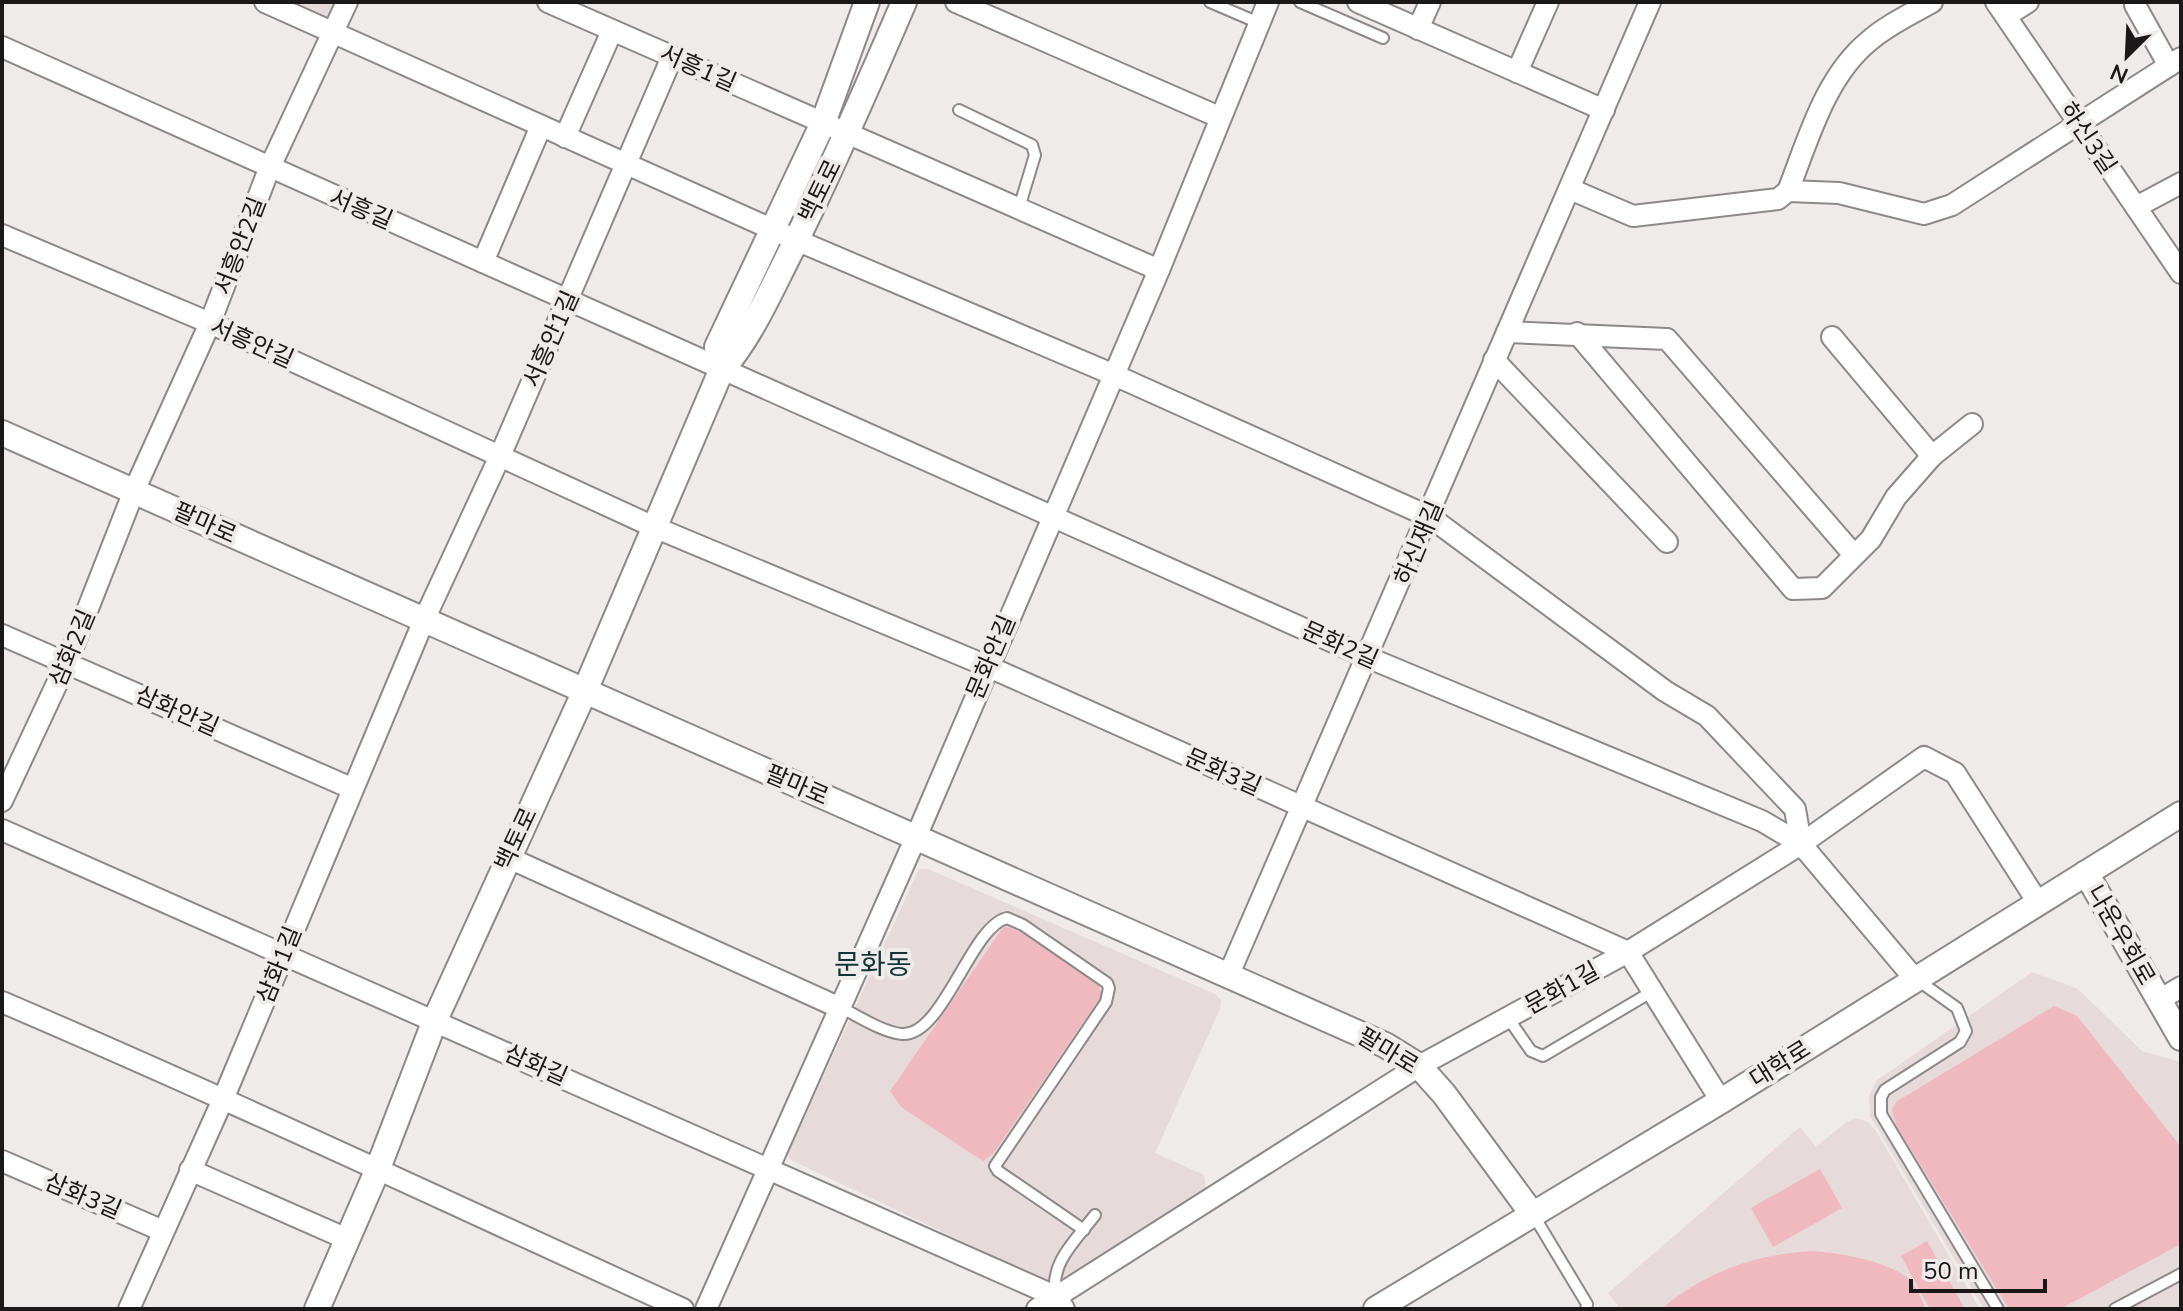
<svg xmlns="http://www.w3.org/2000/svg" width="2183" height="1311" font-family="'Nunito Sans','Noto Sans KR',sans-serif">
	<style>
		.built { fill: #e7dadb }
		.green { fill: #f0b8bf }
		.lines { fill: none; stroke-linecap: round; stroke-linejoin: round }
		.service-casing { stroke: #8d8889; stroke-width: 14 }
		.minor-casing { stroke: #8d8889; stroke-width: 24 }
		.tertiary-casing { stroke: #8d8889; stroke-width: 28 }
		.service { stroke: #fff; stroke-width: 10 }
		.minor { stroke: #fff; stroke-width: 20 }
		.tertiary { stroke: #fff; stroke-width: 24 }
		.labels { text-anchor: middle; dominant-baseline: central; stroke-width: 8; stroke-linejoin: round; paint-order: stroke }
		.street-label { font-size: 24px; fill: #1a1819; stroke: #f0ebeb }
		.quarter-label { font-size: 28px; fill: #123533; stroke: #f0ebeb }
	</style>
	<rect width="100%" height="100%" fill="#f0ebeb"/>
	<g class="built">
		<polygon points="278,2 340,2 330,25"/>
		<polygon points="919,869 928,869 1215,994 1221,1000 1220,1009 1155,1153 1204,1175 1206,1188 1066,1281 1052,1283 1033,1275 789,1159 788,1153"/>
		<polygon points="2032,972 2078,989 2142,1051 2181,1062 2181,1309 1984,1309 1870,1116 1869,1096 1876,1081"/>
		<polygon points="1856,1118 1868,1122 1876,1131 1980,1309 1615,1309 1618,1305 1608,1293 1800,1127 1816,1147 1846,1122"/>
	</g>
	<g class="green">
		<polygon points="1004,926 1028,934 1098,984 1102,995 993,1154 983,1161 901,1107 890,1091"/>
		<polygon points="2054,1006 2077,1016 2181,1147 2181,1244 2060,1309 2009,1309 1896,1125 1892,1110 1896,1102"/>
		<polygon points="1820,1169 1842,1208 1773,1247 1751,1208"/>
		<polygon points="1927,1241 1965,1309 1930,1309 1901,1256"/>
		<path d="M1813 1251C1839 1253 1891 1261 1911 1281 1917 1288 1922 1301 1926 1309H1661C1705 1272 1756 1254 1813 1251Z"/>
	</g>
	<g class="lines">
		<g class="service-casing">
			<g id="service">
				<polyline points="1210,2 1259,23"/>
				<polyline points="1300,2 1383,38"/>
				<polyline points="959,110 1032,145 1035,155 1019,208"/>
				<polyline points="1916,979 1957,1008 1966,1031 1960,1042 1885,1090 1881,1097 1881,1114 1998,1309"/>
				<path d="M840 1007C858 1016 882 1032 902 1034 943 1037 971 926 1007 918L1023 925 1107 983 1109 988 1106 1002 995 1166 998 1171 1084 1230"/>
				<polyline points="1508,1018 1531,1051 1543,1056 1653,991"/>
				<polyline points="1534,1216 1587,1304 1586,1309"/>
				<path d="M1056 1295C1049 1263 1077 1239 1095 1215"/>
				<polyline points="2115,1309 2181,1274"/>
			</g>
		</g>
		<g class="minor-casing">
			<g id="minor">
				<polyline points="265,2 796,240 1112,374 1430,517 1665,691 1707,716 1795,809 1801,844"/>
				<polyline points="548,2 1159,270"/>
				<polyline points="956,2 1219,117"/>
				<polyline points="1358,2 1604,110"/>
				<polyline points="1996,2 2181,273"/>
				<polyline points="2135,5 2169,66"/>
				<polyline points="2006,16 2028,2"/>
				<polyline points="1418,29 1430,2"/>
				<polyline points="2,47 1369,658 1762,821 1801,844 1914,978"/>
				<polyline points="1517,72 1548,2"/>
				<polyline points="565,137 612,31"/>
				<path d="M1570 189 1633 216 1778 199 1788 191C1808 140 1825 77 1869 41 1887 25 1911 14 1932 2"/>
				<polyline points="1788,191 1839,193 1924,214 1952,205 2181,58"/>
				<polyline points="2136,207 2181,183"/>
				<polyline points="2,235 210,323 654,527 987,666 1628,952 1721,1101"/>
				<polyline points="483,262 541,126"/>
				<polyline points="1507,332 1667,339 1854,555"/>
				<polyline points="1577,333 1793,589 1822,588 1871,539 1896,497 1932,456 1972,424"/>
				<polyline points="1832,337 1932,456"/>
				<polyline points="1494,360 1667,542"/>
				<polyline points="2,635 351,788"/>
				<polyline points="2,801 67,662 134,491 210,323 269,169 347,2"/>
				<polyline points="2,830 1057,1297 1064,1309"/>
				<polyline points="507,857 838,1007"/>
				<polyline points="1229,974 1650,2"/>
				<polyline points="2159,1000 2181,987"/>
				<path d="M2 1002C231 1100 456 1206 683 1309"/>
				<polyline points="2,1161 163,1231"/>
				<polyline points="190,1170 347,1239"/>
				<polyline points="129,1309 224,1097 424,620 500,456 672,57"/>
				<polyline points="706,1309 916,837 1159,270 1268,2"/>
				<polyline points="1037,1309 1419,1066 1628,952 1801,844 1924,757 1955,773 2037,901"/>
			</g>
		</g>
		<g class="tertiary-casing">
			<g id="tertiary">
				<polyline points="721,371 717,347 823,123 867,2"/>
				<polyline points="2,433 1385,1045 1419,1066 1444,1094 1533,1215"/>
				<polyline points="2086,873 2181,1038"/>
				<path d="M317 1309 377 1171 435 1020 584 693 721 371C752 335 770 292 792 249 832 168 868 86 904 2"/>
				<polyline points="1376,1309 1721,1101 2181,814"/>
			</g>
		</g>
		<use href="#service" class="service"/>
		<use href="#minor" class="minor"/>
		<use href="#tertiary" class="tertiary"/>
	</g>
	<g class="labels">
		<g class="street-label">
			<text transform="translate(698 68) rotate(24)">서흥1길</text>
			<text transform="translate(2088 138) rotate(56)">하신3길</text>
			<text transform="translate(820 191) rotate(-64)">백토로</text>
			<text transform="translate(361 209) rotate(23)">서흥길</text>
			<text transform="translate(240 246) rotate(-69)">서흥안2길</text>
			<text transform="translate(551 339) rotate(-66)">서흥안1길</text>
			<text transform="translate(252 343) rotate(24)">서흥안길</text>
			<text transform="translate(205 523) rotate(24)">팔마로</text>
			<text transform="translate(1419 543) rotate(-67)">하신재길</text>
			<text transform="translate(1340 645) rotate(24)">문화2길</text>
			<text transform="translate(72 648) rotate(-67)">삼화2길</text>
			<text transform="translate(991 657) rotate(-67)">문화안길</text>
			<text transform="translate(177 711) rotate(24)">삼화안길</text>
			<text transform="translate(1223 772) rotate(24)">문화3길</text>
			<text transform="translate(797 785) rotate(23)">팔마로</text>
			<text transform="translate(516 839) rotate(-65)">백토로</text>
			<text transform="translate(2121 935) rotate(60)">나운우회로</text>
			<text transform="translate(279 965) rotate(-68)">삼화1길</text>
			<text transform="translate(1562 988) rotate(-29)">문화1길</text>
			<text transform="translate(1388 1051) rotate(31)">팔마로</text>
			<text transform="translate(1780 1064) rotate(-32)">대학로</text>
			<text transform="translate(536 1065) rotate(24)">삼화길</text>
			<text transform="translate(83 1196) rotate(23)">삼화3길</text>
		</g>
		<g class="quarter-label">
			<text x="873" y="965">문화동</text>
		</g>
	</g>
	<rect width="2183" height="1311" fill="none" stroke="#1a1819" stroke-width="8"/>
	<g transform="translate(2127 56) rotate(204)" stroke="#f0ebeb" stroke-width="6" paint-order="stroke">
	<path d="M0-6L14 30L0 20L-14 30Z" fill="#1a1819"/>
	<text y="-12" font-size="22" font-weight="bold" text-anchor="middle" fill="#1a1819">N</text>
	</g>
	<path d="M1911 1279v12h134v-12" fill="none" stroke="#1a1819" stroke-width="4"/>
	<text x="1923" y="1279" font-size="24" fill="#1a1819" stroke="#f0ebeb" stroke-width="6" paint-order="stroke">50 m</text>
</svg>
